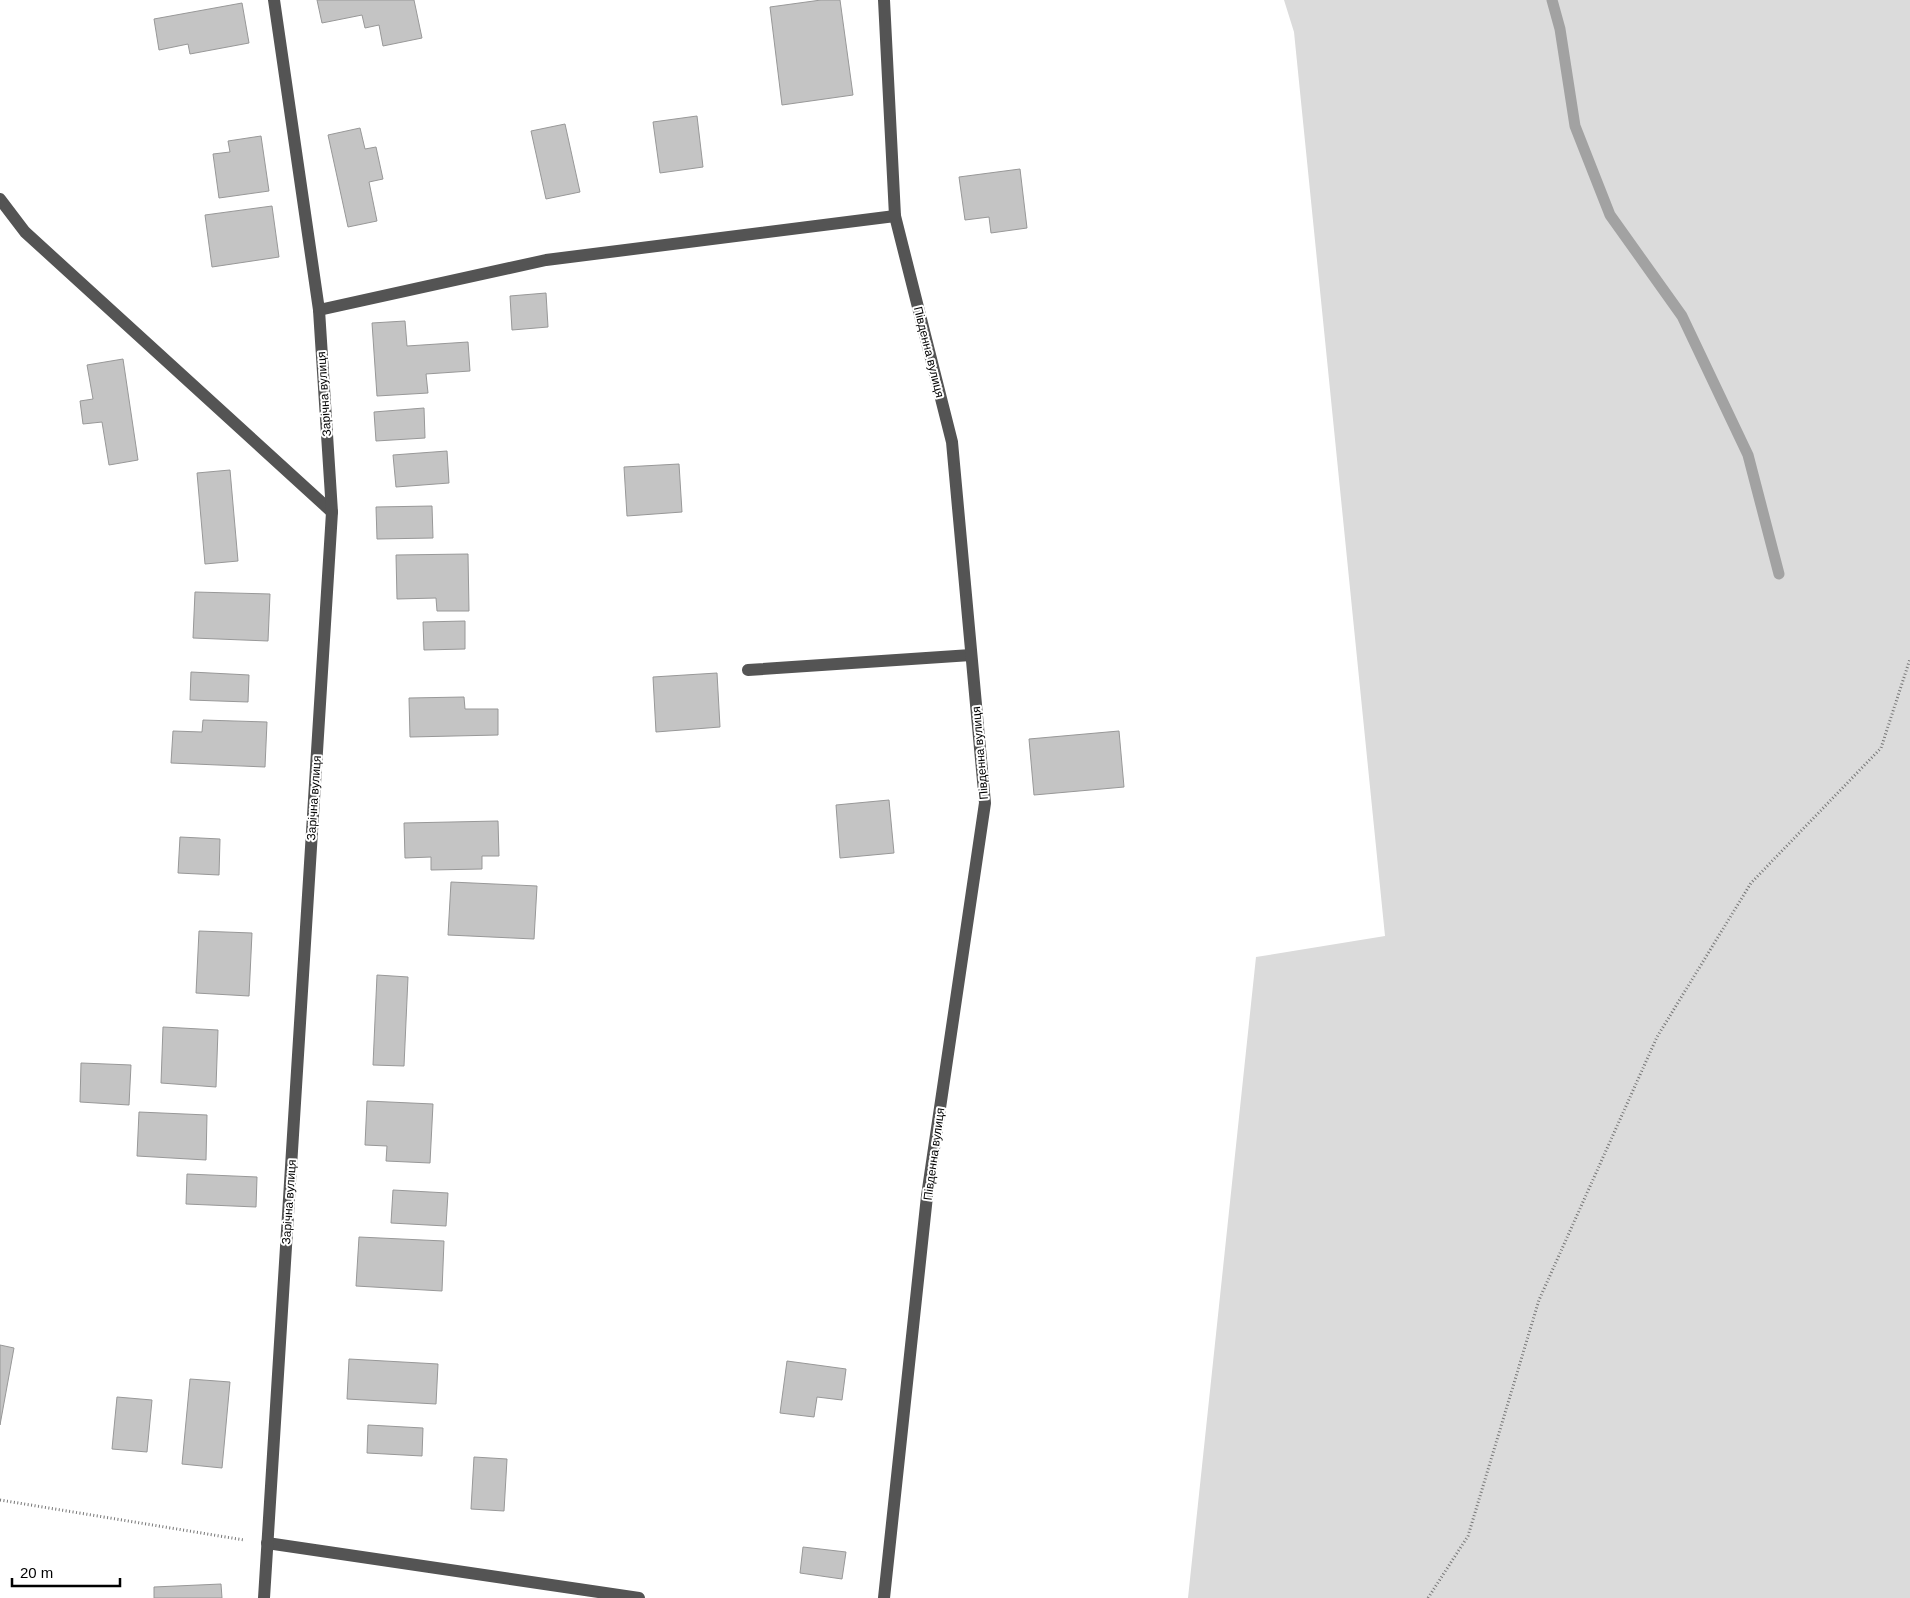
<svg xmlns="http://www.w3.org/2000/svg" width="1910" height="1598" font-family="Helvetica,sans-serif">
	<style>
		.green { fill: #dbdbdb }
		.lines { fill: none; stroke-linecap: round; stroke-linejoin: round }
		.stream { stroke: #a2a2a2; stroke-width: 11 }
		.building { fill: #c4c4c4; stroke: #989898 }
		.path { stroke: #767676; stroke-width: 3; stroke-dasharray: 1 2.5; stroke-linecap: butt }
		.minor { stroke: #545454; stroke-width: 12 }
		.labels { text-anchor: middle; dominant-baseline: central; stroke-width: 4; stroke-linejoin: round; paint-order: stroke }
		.street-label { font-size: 12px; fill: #000; stroke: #fff }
	</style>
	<rect width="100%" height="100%" fill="#fff"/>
	<polygon class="green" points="1284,0 1910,0 1910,1598 1188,1598 1256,957 1385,936 1294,32"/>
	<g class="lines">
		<polyline class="stream" points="1552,0 1560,29 1575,126 1610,215 1682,316 1748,455 1779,574"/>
	</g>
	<g class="building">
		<polygon points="317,0 414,0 422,38 383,46 379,25 365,28 362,15 322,23"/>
		<polygon points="821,0 840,0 853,95 782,105 770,7"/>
		<polygon points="242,3 249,43 190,54 188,44 159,50 154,19"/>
		<polygon points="697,116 703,167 660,173 653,122"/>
		<polygon points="565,124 580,192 546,199 531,131"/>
		<polygon points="360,128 365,149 376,147 383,179 369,182 377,221 348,227 328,135"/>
		<polygon points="261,136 269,191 219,198 213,154 230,152 228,141"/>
		<polygon points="1020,169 1027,228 991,233 989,217 965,220 959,177"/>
		<polygon points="272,206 279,257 212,267 205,215"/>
		<polygon points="546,293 548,327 512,330 510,296"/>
		<polygon points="405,321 407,346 468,342 470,371 426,374 428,393 377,396 372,323"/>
		<polygon points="123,359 138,460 109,465 102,422 83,424 80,401 93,399 87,365"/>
		<polygon points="424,408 425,438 376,441 374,412"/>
		<polygon points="447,451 449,483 396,487 393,455"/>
		<polygon points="679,464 682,512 627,516 624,467"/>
		<polygon points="230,470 238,561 205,564 197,473"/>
		<polygon points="432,506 433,538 377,539 376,507"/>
		<polygon points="468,554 469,611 437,611 436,598 397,599 396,555"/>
		<polygon points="195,592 270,594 268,641 193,638"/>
		<polygon points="465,621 465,649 424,650 423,622"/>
		<polygon points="191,672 249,675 248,702 190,700"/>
		<polygon points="717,673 720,727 656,732 653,677"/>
		<polygon points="464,697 465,709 498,709 498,735 410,737 409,698"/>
		<polygon points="203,720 267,722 265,767 171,763 173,731 202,732"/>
		<polygon points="1119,731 1124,787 1034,795 1029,739"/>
		<polygon points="889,800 894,853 840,858 836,805"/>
		<polygon points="498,821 499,856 482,856 482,869 431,870 431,857 405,858 404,823"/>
		<polygon points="180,837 220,839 219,875 178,873"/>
		<polygon points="451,882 537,886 534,939 448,935"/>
		<polygon points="199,931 252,933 249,996 196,993"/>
		<polygon points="377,975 408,977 404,1066 373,1065"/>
		<polygon points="163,1027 218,1030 216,1087 161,1083"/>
		<polygon points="81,1063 131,1065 129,1105 80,1102"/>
		<polygon points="367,1101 433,1104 430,1163 386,1161 387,1146 365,1145"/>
		<polygon points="139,1112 207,1115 206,1160 137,1156"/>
		<polygon points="187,1174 257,1177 256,1207 186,1204"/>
		<polygon points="393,1190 448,1193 446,1226 391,1223"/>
		<polygon points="359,1237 444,1241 442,1291 356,1286"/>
		<polygon points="0,1345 14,1348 0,1425"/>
		<polygon points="349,1359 438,1364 436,1404 347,1399"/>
		<polygon points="787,1361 846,1369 842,1400 817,1397 814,1417 780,1413"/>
		<polygon points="190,1379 230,1382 222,1468 182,1464"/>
		<polygon points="117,1397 152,1400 147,1452 112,1449"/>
		<polygon points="368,1425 423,1428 422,1456 367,1453"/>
		<polygon points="474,1457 507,1459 504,1511 471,1509"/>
		<polygon points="803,1547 846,1552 842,1579 800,1573"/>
		<polygon points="221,1584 222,1598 154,1598 154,1587"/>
	</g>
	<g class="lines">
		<g class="path">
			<polyline points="0,1500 244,1540"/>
			<polyline points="1428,1598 1468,1536 1539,1300 1657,1037 1751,883 1881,748 1910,659"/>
		</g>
		<g class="minor">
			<polyline points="0,199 25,232 332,512"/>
			<polyline points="319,310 546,260 895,216"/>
			<polyline points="748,670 971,655"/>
			<polyline points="267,1543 639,1598"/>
			<polyline points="264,1598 332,512 319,310 274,0"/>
			<polyline points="884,1598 927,1196 985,803 952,442 895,216 884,0"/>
		</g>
	</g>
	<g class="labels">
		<g class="street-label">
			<text transform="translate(929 352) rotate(76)">Південна вулиця</text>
			<text transform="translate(324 394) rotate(-94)">Зарічна вулиця</text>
			<text transform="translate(980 753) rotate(-95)">Південна вулиця</text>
			<text transform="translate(314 798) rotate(-86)">Зарічна вулиця</text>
			<text transform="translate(934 1154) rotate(-82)">Південна вулиця</text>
			<text transform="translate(289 1202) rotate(-86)">Зарічна вулиця</text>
		</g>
	</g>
	<path d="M12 1578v8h108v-8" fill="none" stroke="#000000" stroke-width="2.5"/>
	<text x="20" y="1578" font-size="15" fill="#000000" stroke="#ffffff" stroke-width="4" paint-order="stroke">20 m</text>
</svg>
